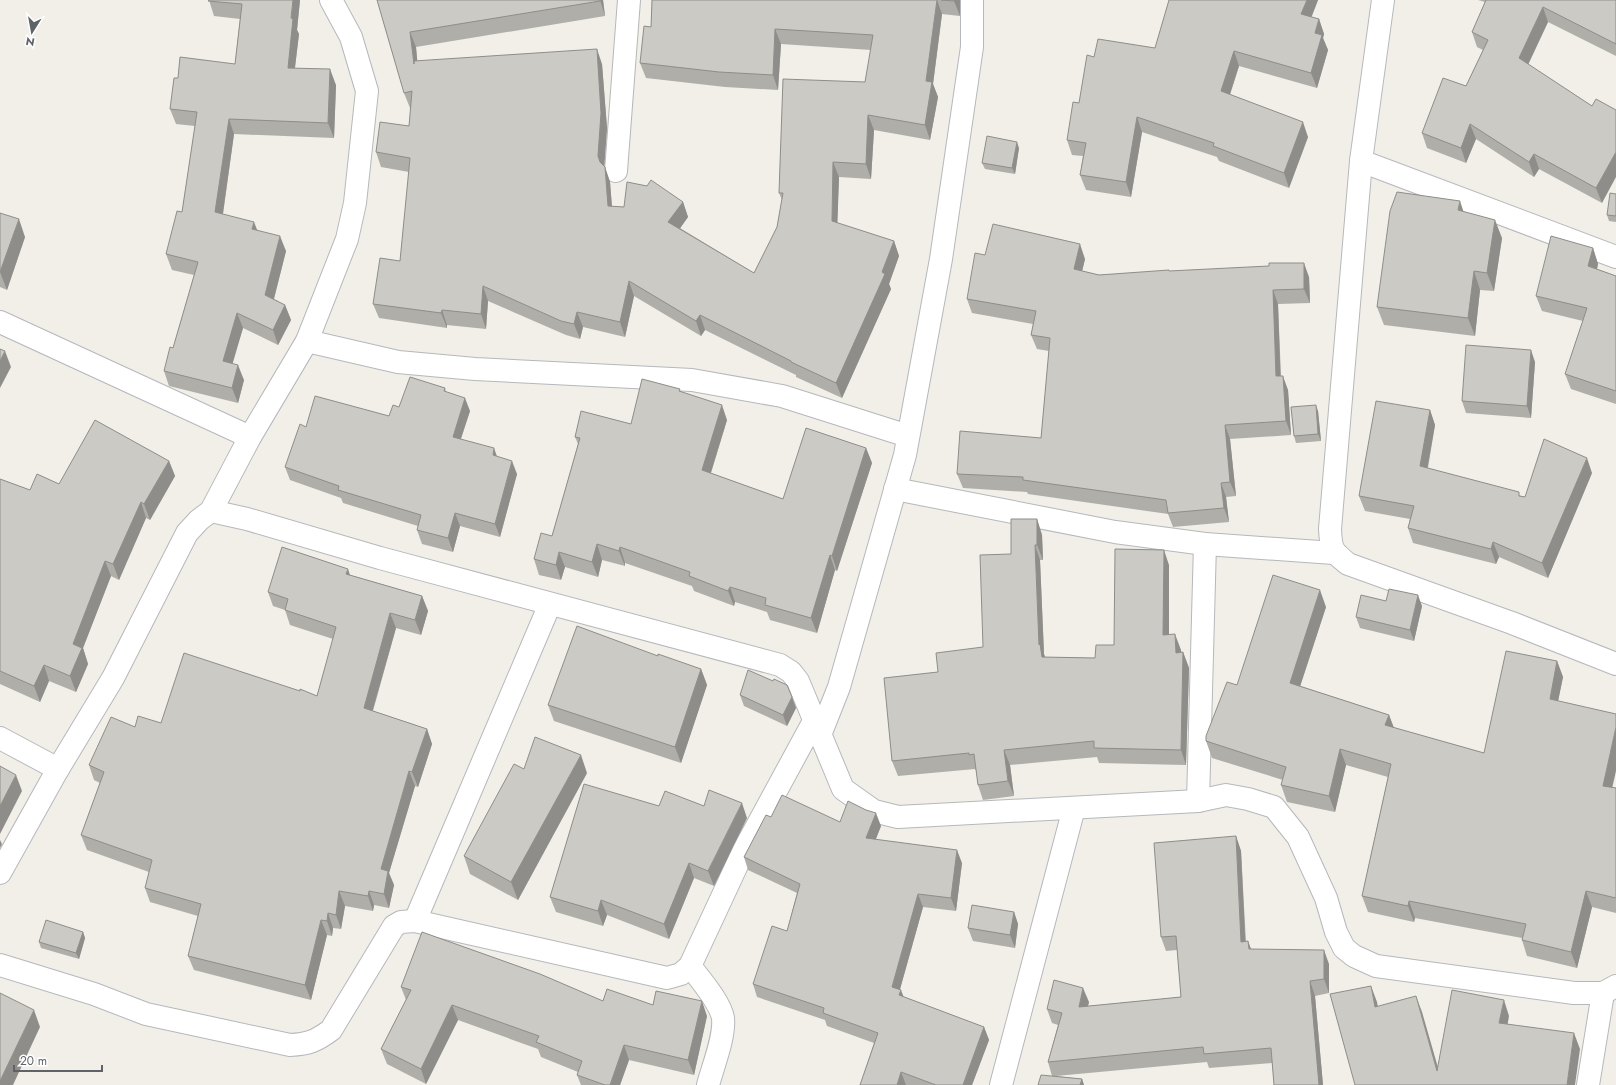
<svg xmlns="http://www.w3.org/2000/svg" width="1616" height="1085" font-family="Jost,sans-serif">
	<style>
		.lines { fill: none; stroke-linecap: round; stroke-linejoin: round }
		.street-casing { stroke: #b5b8bc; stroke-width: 24 }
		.street { stroke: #fff; stroke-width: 22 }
		.wall { fill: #afaea9 }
		.shaded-wall { fill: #8f8d8a }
		.building { fill: #cccac5; stroke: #8f8d8a }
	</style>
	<rect width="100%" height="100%" fill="#f1efe8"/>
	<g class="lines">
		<g class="street-casing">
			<g id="street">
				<path d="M1383 0 1361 161 1330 529C1331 550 1332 551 1348 564L1512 623 1616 664"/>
				<polyline points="1361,161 1616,257"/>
				<polyline points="616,171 629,0"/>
				<polyline points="0,322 250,437"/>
				<polyline points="307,341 398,362 475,369 692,380 782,396 908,436"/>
				<polyline points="895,489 1115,532 1205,544 1334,553"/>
				<polyline points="211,511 247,519 380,558 780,665 791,672 798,681 843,789 874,811 898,817 1198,801 1226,795 1248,799 1274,807 1298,837 1326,898 1336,932 1344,948 1354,956 1376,966 1574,993 1603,993 1616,986"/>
				<polyline points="820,735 839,687 905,455 941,259 972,47 972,0"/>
				<polyline points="0,738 58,769"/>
				<polyline points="1198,801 1205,544"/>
				<polyline points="0,873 58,769 113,678 187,533 199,520 211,511 250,437 307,341 347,239 355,203 367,91 351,37 331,0"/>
				<polyline points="415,921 550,604"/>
				<path d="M0 965 94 994 146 1014 290 1045C309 1044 316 1041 331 1030L394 926 401 922 415 921 667 978 681 974 690 966 744 850 814 721"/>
				<path d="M690 966C700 979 720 1002 723 1018 725 1037 713 1066 708 1085"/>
				<polyline points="1001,1085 1074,808"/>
				<polyline points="1588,1085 1603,993"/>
			</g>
		</g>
		<use href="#street" class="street"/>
	</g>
	<g class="wall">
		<polygon points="209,0 300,0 297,30 299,34 295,68 336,85 334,138 234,134 223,214 257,230 286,251 274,299 285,305 291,320 278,345 243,328 232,363 244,380 238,403 169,386 164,371 173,348 194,275 172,270 166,254 182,212 195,126 176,124 170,109 178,78 235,64 240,19 214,16"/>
		<polygon points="377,0 603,0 605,16 416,47 417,61 602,64 607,128 604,166 605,167 610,182 612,206 624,207 683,202 688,217 680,228 754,273 777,227 782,200 779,193 865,82 871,50 781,44 778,90 725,87 646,78 640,63 651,27 652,0 960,0 960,16 942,14 933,84 938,97 930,140 874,130 871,179 839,177 837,223 894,241 899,256 889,284 891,289 842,398 796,377 796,375 705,330 701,336 634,296 625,337 583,327 580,339 566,335 488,301 486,329 447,325 447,328 379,318 373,304 400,261 409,172 381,167 376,152 409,126 411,108 410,108 404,93"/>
		<polygon points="1169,0 1318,0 1311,17 1319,19 1324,34 1323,38 1328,50 1317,88 1239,66 1230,95 1308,137 1289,188 1219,161 1217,157 1142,132 1131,197 1086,190 1080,175 1083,156 1072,155 1067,140 1094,57 1155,48"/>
		<polygon points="1478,0 1616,0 1616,56 1548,22 1528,65 1592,106 1602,203 1539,169 1534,177 1476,139 1466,163 1427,148 1422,133 1466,86 1483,50 1477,47 1472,32 1485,2"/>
		<polygon points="1019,148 1015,174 985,169 982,163"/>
		<polygon points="1616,194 1616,222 1609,221 1607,215"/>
		<polygon points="1463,212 1502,238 1494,291 1480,290 1475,336 1384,325 1377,307"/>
		<polygon points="0,213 25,237 7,290 0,287"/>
		<polygon points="1593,248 1598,264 1597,269 1616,276 1616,404 1571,389 1565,374 1583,321 1542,311 1536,296"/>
		<polygon points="985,255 1085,259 1082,271 1099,275 1169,271 1309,277 1310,303 1278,304 1281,376 1288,390 1291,435 1230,439 1236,496 1226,497 1229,522 1173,527 1168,514 1028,494 1027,492 963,488 957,474 1041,438 1049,351 1037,349 1031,335 1033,324 972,313 967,299"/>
		<polygon points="1535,362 1531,418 1466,413 1462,401"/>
		<polygon points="445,388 446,392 470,411 461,439 498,457 517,474 500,537 460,526 453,552 422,544 417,530 418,526 343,503 341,498 290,480 285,467 306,427 389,416 399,407"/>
		<polygon points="680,391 727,420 711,473 783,499 866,448 872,463 837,571 835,570 817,633 770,620 767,612 735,602 734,606 694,591 692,586 625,563 625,566 602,560 598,577 565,567 561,580 539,575 534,559 552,536 578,444 575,437 631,424"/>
		<polygon points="1430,410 1435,425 1428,468 1525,497 1592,473 1548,578 1499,557 1496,564 1413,543 1408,528 1410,519 1365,511 1359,496"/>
		<polygon points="1318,411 1321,441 1296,443 1294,436"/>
		<polygon points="169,461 175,476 150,520 146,518 119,580 111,576 83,648 88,664 76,692 49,681 40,702 0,684 0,479 30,490"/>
		<polygon points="1037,519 1042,535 1043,560 1040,560 1044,654 1045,657 1095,658 1114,645 1169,565 1169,635 1181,650 1181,653 1183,652 1189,668 1186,765 1099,763 1097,757 1010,765 1014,796 983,800 978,785 976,770 975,770 975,769 898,776 892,761 938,672 983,647 1011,554"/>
		<polygon points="350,575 422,596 428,611 421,635 396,628 373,711 427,729 432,744 418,787 415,786 389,873 394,885 389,908 374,905 373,911 345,906 341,929 333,928 332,936 327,935 311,1000 194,970 188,956 198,916 150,902 145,888 149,872 87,850 81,835 100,783 94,780 89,765 135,727 161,723 300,691 317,696 333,639 290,625 285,610 273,606 268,592"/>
		<polygon points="1386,601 1422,606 1414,641 1360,628 1356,617"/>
		<polygon points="1326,607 1300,686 1389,715 1394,728 1484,753 1557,661 1563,677 1558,701 1612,787 1616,788 1616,913 1592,907 1577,968 1527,956 1522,940 1522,938 1415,918 1414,922 1368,912 1362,896 1388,777 1346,765 1335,812 1287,802 1281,785 1283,780 1212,758 1206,741 1237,685"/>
		<polygon points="658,656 701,669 707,685 681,763 554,721 548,705"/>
		<polygon points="740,695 792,697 796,708 787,726 744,706"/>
		<polygon points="587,773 518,900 470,874 464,856"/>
		<polygon points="704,806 747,818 714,886 694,878 669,939 607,915 603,926 556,912 550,897"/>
		<polygon points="771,817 881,826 876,839 962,863 956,911 923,907 900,989 903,997 984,1027 989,1040 972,1085 860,1085 874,1043 827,1026 825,1020 757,997 753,984 787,931 797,893 748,870 744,857"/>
		<polygon points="1236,836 1241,851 1246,942 1248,941 1251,949 1329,964 1329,993 1315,996 1323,1085 1274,1085 1272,1063 1209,1068 1207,1062 1056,1076 1082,1079 1084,1085 1038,1085 1052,1076 1048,1062 1058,1025 1052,1023 1047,1009 1089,1002 1088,1006 1181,997 1177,950 1166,951 1161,937"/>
		<polygon points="1014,912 1018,924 1015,948 973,941 968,928"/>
		<polygon points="83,932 85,938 79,959 41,948 39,942"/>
		<polygon points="401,987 653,1005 707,1016 694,1075 629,1060 620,1085 581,1085 577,1075 578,1072 541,1057 538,1049 458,1020 426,1084 387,1064 381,1049 406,1000"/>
	</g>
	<g class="shaded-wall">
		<polygon points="293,0 300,0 297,30 299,34 293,83 288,68"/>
		<polygon points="600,0 603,0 605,16"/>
		<polygon points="937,0 942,14 933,84 938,97 930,140 925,125 926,81"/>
		<polygon points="954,0 960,0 960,16 954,1"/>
		<polygon points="1307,0 1318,0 1307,29 1301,14"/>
		<polygon points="1543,7 1548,22 1524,73 1519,58"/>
		<polygon points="1319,19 1324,34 1323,38 1328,50 1317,88 1311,73 1315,33"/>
		<polygon points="775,29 781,44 778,90 773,75"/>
		<polygon points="410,32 416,47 419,79 414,64"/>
		<polygon points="597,49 602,64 607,128 604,170 600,162 598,156"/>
		<polygon points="1234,51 1239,66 1226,106 1221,91"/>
		<polygon points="330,69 336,85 334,138 328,123"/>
		<polygon points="868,115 874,130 871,179 866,164"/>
		<polygon points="1137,117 1142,132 1131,197 1126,182"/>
		<polygon points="229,119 234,134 221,227 215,212"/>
		<polygon points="1303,122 1308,137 1289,188 1284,173"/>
		<polygon points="1470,124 1476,139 1466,163 1461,148"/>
		<polygon points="1017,142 1019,148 1015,174 1012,168"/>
		<polygon points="1616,152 1616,177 1602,203 1596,188"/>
		<polygon points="1534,154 1539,169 1534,177 1529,162"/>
		<polygon points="833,162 839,177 837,236 832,221"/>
		<polygon points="605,167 610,182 613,221 608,206"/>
		<polygon points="1460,201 1466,219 1458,210"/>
		<polygon points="683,202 688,217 674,237 668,222"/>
		<polygon points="19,219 25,237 7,290 0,272"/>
		<polygon points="1495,220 1502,238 1494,291 1487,273"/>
		<polygon points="254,222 260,237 252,229"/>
		<polygon points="280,236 286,251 271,310 265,295"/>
		<polygon points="894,241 899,256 889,284 891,289 842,398 836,383 882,272"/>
		<polygon points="1080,244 1085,259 1079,284 1074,269"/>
		<polygon points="1593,248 1598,264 1594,282 1588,266"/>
		<polygon points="1304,263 1309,277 1310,303 1304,289"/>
		<polygon points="1474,271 1480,290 1475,336 1468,318"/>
		<polygon points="629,281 634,296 625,337 620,322"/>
		<polygon points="483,286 488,301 486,329 481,314"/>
		<polygon points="1273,290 1278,304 1281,391 1276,376"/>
		<polygon points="285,305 291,320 278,345 273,330"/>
		<polygon points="442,310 447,325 447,328 441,313"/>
		<polygon points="577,312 583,327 580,339 574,324"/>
		<polygon points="237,313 243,328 229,376 223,361"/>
		<polygon points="700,315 705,330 701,336 696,321"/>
		<polygon points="1531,350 1535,362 1531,418 1527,406"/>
		<polygon points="5,351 11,367 0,388 0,361"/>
		<polygon points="238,365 244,380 238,403 232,388"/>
		<polygon points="1283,376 1288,390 1291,435 1286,421"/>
		<polygon points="465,398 470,411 457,450 453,437"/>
		<polygon points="722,405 727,420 707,485 702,470"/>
		<polygon points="1316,405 1318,411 1321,441 1318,434"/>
		<polygon points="1430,410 1435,425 1425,481 1420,466"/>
		<polygon points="1225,425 1230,439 1236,496 1230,482"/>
		<polygon points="494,448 499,462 493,455"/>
		<polygon points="866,448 872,463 837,571 832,556"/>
		<polygon points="1587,458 1592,473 1548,578 1542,563"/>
		<polygon points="169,461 175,476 150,520 144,504"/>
		<polygon points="512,461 517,474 500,537 495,524"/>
		<polygon points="1221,483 1226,497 1229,522 1224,508"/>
		<polygon points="141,502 146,518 119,580 113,564"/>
		<polygon points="455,513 460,526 453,552 448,538"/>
		<polygon points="1037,519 1042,535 1043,560 1037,545"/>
		<polygon points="1493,542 1499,557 1496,564 1491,549"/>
		<polygon points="597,544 602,560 598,577 592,562"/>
		<polygon points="1035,545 1040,560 1044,654 1046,660 1042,657 1039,645"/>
		<polygon points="620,547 625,563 625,566 619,551"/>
		<polygon points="1164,550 1169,565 1169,650 1163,635"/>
		<polygon points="559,552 565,567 561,580 556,565"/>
		<polygon points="830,555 835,570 817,633 811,618"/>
		<polygon points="105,561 111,576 83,648 88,664 76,692 70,676 73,644"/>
		<polygon points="348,569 353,584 346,574"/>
		<polygon points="730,587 735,602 734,606 728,591"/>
		<polygon points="1320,590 1326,607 1296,699 1290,683"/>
		<polygon points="1418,595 1422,606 1414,641 1410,630"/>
		<polygon points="422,596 428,611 421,635 415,620"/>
		<polygon points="390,613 396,628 369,723 364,708"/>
		<polygon points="1175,634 1181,650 1182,668 1176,653"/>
		<polygon points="1183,652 1189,668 1186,765 1181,750"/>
		<polygon points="1557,661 1563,677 1555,716 1550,699"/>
		<polygon points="44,665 49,681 40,702 34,686"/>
		<polygon points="701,669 707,685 681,763 675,747"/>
		<polygon points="792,697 796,708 787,726 783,715"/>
		<polygon points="1389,715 1395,731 1385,725"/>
		<polygon points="1616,727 1616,771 1609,802 1603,786"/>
		<polygon points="427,729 432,744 418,787 412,772"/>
		<polygon points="1340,749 1346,765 1335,812 1329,796"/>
		<polygon points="1004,750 1010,765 1014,796 1008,781"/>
		<polygon points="581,755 587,773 518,900 511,882"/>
		<polygon points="409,771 415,786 389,873 394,885 389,908 384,894 381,869"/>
		<polygon points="16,775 22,791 0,834 0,806"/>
		<polygon points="742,803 747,818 714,886 708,871"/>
		<polygon points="876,813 881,826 871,851 866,838"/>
		<polygon points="1236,836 1241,851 1246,956 1241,942"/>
		<polygon points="0,840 2,844 0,848"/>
		<polygon points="957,850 962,863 956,911 951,898"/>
		<polygon points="689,863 694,878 669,939 664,924"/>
		<polygon points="339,891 345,906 341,929 336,915"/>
		<polygon points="369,891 374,905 373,911 368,896"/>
		<polygon points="1586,891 1592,907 1577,968 1571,952"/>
		<polygon points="918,894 923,907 897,1000 892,987"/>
		<polygon points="601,900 607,915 603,926 598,911"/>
		<polygon points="1409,901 1415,918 1414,922 1408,906"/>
		<polygon points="1014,912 1018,924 1015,948 1010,935"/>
		<polygon points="328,913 333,928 332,936 327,921"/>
		<polygon points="321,920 327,935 311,1000 305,985"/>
		<polygon points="83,932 85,938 79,959 76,953"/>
		<polygon points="1248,941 1253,955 1249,949"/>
		<polygon points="1324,950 1329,964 1329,993 1324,979"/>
		<polygon points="1310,981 1315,996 1323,1085 1319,1085"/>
		<polygon points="1371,986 1377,1002 1381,1023 1375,1007"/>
		<polygon points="1083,988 1089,1002 1084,1021 1079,1007"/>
		<polygon points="901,990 906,1003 899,995"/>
		<polygon points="1416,996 1422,1012 1443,1085 1437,1071"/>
		<polygon points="1504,1000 1509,1016 1505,1039 1499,1023"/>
		<polygon points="702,1001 707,1016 694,1075 688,1060"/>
		<polygon points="452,1005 458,1020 426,1084 421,1069"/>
		<polygon points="34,1010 40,1027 13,1085 0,1085 0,1081"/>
		<polygon points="984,1027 989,1040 972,1085 963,1085"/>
		<polygon points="1574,1033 1580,1049 1575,1085 1567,1085"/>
		<polygon points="624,1045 629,1060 620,1085 610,1085"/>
		<polygon points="901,1072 906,1085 897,1085"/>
		<polygon points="1082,1079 1084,1085 1080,1085"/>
	</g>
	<g class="building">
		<polygon points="209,0 293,0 291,18 293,19 288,68 330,69 328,123 229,119 215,212 254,222 252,229 280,236 265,295 285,305 273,330 237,313 223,361 238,365 232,388 164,371 170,347 173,348 198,262 166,254 177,211 182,212 197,112 170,109 174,78 178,78 180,57 235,64 242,4 208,1"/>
		<polygon points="377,0 600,0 600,1 410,32 414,64 414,61 597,49 601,113 598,156 600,162 605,167 608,206 624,207 627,182 647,186 651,180 683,202 668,222 754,273 777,227 783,193 779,193 783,79 865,82 873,35 775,29 773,75 719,72 640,63 644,26 651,27 652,0 937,0 926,81 932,82 925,125 868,115 866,164 833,162 832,221 894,241 882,272 885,274 836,383 791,362 791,361 700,315 696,321 629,281 620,322 577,312 574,324 561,321 483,286 481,314 442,310 441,313 373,304 380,258 400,261 410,158 376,152 380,122 409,126 412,91 404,93"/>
		<polygon points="941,0 954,0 954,1"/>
		<polygon points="1169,0 1307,0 1301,14 1319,19 1315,33 1322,35 1311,73 1234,51 1221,91 1303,122 1284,173 1213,146 1214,143 1137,117 1126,182 1080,175 1086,143 1067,140 1073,102 1079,103 1087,55 1094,57 1098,39 1155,48"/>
		<polygon points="1486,0 1616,0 1616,44 1543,7 1519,58 1592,106 1596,99 1616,110 1616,152 1596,188 1534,154 1529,162 1470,124 1461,148 1422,133 1443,78 1466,86 1488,40 1472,32"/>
		<polygon points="987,136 1017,142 1012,168 982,163"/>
		<polygon points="1397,192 1460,201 1458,210 1495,220 1487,273 1474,271 1468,318 1377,307 1390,211"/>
		<polygon points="1610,193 1616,194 1616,216 1607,215"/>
		<polygon points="0,213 19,219 0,272"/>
		<polygon points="993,224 1080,244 1074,269 1099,275 1169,270 1169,271 1269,266 1269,263 1304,263 1304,289 1273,290 1276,376 1283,376 1286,421 1225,425 1230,482 1221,483 1224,508 1168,513 1166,500 1023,480 1023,477 957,474 960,431 1041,438 1050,338 1031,335 1036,311 967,299 975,253 985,255"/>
		<polygon points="1551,236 1593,248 1588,266 1616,276 1616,391 1565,374 1587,308 1536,296"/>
		<polygon points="1466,345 1531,350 1527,406 1462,401"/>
		<polygon points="0,349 5,351 0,361"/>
		<polygon points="410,377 445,388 444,391 465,398 453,437 494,448 493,455 512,461 495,524 455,513 448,538 417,530 421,515 338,490 339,486 285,467 300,424 306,427 315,396 389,416 393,405 399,407"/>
		<polygon points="642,379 680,389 679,391 722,405 702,470 783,499 806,428 866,448 832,556 830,555 811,618 765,605 766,598 730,587 728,591 689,576 690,572 620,547 619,551 597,544 592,562 559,552 556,565 534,559 541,533 552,536 580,438 575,437 581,411 631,424"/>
		<polygon points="1376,401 1430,410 1420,466 1519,492 1519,496 1525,497 1544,439 1587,458 1542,563 1493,542 1491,549 1408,528 1414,506 1359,496"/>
		<polygon points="1316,405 1318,434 1294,436 1291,407"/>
		<polygon points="95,420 169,461 144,504 141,502 113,564 105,561 73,644 82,648 70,676 44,665 34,686 0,671 0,479 30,490 37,474 59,484"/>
		<polygon points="1011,519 1037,519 1037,545 1035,545 1039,645 1040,644 1042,657 1095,658 1096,645 1114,645 1115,549 1164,550 1163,635 1175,634 1176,653 1183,652 1181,750 1094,748 1094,741 1004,750 1008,781 978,785 974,754 969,755 969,753 892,761 884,678 938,672 936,653 983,647 980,555 1011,554"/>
		<polygon points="282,547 348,569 346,574 422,596 415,620 390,613 364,708 427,729 412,772 409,771 381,869 388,871 384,894 369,891 368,896 339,891 336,915 328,913 327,921 321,920 305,985 188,956 201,904 145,888 152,860 81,835 104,772 89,765 111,717 135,727 138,716 161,723 184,653 300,691 300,689 317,696 336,627 285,610 288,599 268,592"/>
		<polygon points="1273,575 1320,590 1290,683 1389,715 1385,725 1484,753 1506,651 1557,661 1550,699 1616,714 1616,727 1603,786 1616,788 1616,898 1586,891 1571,952 1522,940 1526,924 1409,901 1408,906 1362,896 1391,764 1340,749 1329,796 1281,785 1286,767 1206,741 1206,736 1227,682 1237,685"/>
		<polygon points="1389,589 1418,595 1410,630 1356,617 1361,595 1386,601"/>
		<polygon points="577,626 658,656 658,654 701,669 675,747 548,705"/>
		<polygon points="748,670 773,681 774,679 787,685 792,697 783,715 740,695"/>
		<polygon points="535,737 581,755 511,882 464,856 514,764 524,769"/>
		<polygon points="0,766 16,775 0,806"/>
		<polygon points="584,784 659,806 665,791 704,806 709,790 742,803 708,871 689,863 664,924 601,900 598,911 550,897"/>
		<polygon points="782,795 840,822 848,801 866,810 876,813 866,838 957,850 951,898 918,894 892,987 901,990 899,995 984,1027 963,1085 936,1085 901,1072 897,1085 860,1085 878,1033 823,1013 824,1008 753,984 772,926 787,931 800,884 744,857 766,815 771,817"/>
		<polygon points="1236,836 1241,942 1248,941 1249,949 1324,950 1324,979 1310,981 1319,1085 1274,1085 1271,1048 1204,1054 1203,1047 1048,1062 1062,1013 1047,1009 1054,980 1083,988 1079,1007 1181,997 1176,936 1161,937 1154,843"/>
		<polygon points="972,905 1014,912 1010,935 968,928"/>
		<polygon points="46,920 83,932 76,953 39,942"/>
		<polygon points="422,932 540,974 603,1001 607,989 653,1005 656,991 702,1001 688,1060 624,1045 610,1085 605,1085 577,1075 582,1061 536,1042 539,1036 452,1005 421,1069 381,1049 411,990 401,987"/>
		<polygon points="1371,986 1375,1007 1416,996 1437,1071 1452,990 1504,1000 1499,1023 1574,1033 1567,1085 1355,1085 1330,994"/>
		<polygon points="0,993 34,1010 0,1081"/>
		<polygon points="1041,1075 1082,1079 1080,1085 1038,1085"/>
	</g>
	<g transform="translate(32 32) rotate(191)" stroke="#ffffff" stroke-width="3" paint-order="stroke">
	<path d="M0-3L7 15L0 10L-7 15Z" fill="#5f6368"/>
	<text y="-6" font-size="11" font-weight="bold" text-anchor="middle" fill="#5f6368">N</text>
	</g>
	<path d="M14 1065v6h88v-6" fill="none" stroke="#5f6368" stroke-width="2"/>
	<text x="20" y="1065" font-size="12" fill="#5f6368" stroke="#ffffff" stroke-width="3" paint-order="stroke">20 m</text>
</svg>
